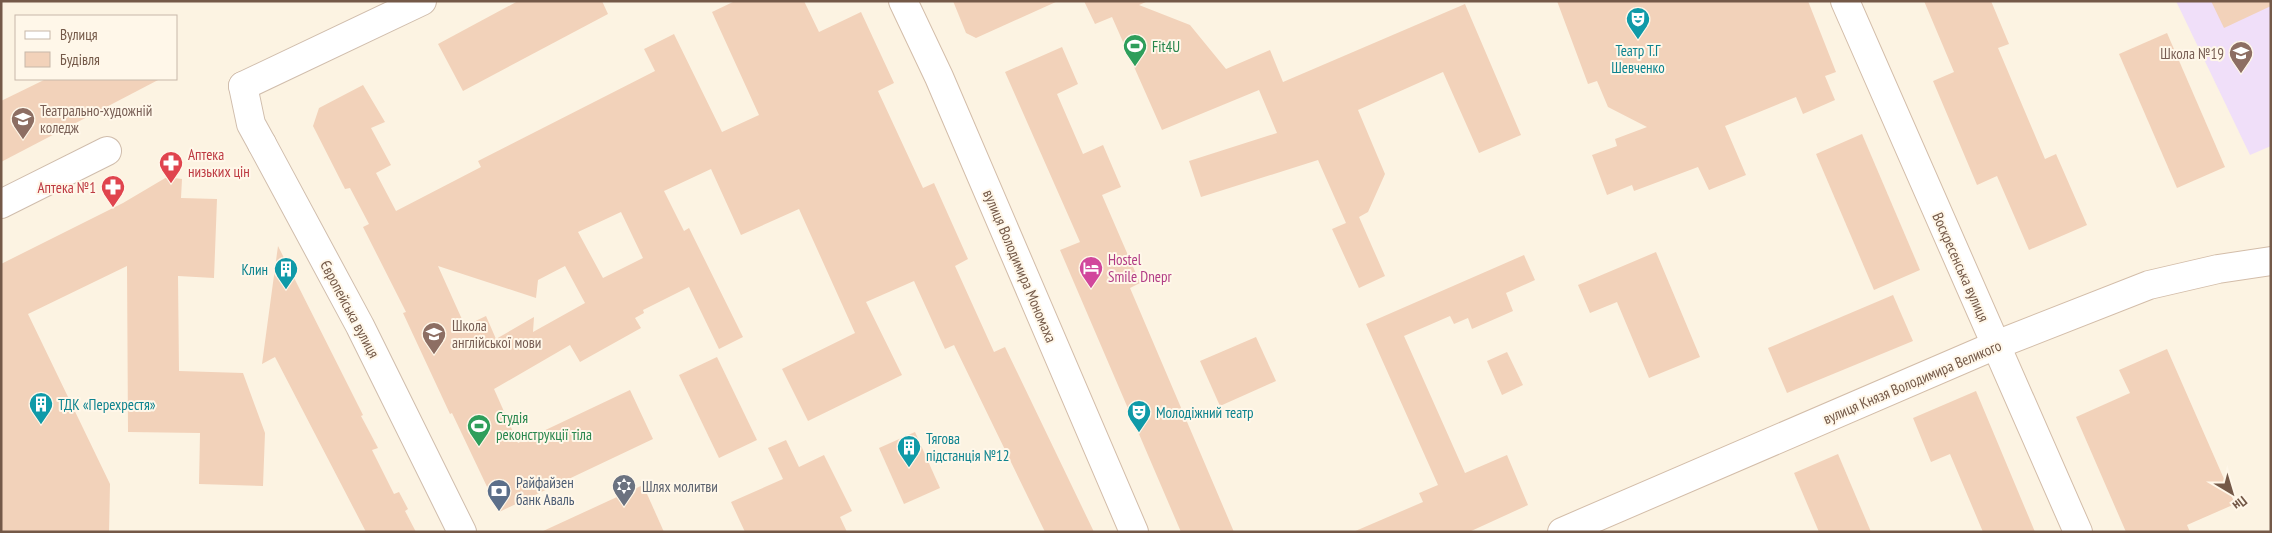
<svg xmlns="http://www.w3.org/2000/svg" width="2272" height="533" font-family="'PT Sans Narrow',sans-serif">
	<style>
		.education { fill: #f0dff9 }
		.building { fill: #f2d2ba; fill-rule: evenodd }
		.lines { fill: none; stroke-linecap: round; stroke-linejoin: round }
		.minor-casing { stroke: #d0bdac; stroke-width: 30 }
		.tertiary-casing { stroke: #d0bdac; stroke-width: 30 }
		.secondary-casing { stroke: #d3bda9; stroke-width: 30 }
		.minor { stroke: #fff; stroke-width: 28 }
		.tertiary { stroke: #fff; stroke-width: 28 }
		.secondary { stroke: #fff; stroke-width: 28 }
		.labels { text-anchor: middle; dominant-baseline: central; stroke-width: 4; stroke-linejoin: round; paint-order: stroke }
		.leisure-label { font-size: 15px; fill: #27864d; stroke: #fff7e9; text-anchor: start }
		.culture-label { font-size: 15px; fill: #0d838f; stroke: #fff7e9; text-anchor: start }
		.education-label { font-size: 15px; fill: #785e54; stroke: #fff7e9; text-anchor: start }
		.health-label { font-size: 15px; fill: #be3a42; stroke: #fff7e9; text-anchor: start }
		.hotel-label { font-size: 15px; fill: #b23c85; stroke: #fff7e9; text-anchor: start }
		.street-label { font-size: 15px; fill: #745948; stroke: #fff7e9 }
		.service-label { font-size: 15px; fill: #4e5e75; stroke: #fff7e9; text-anchor: start }
		.worship-label { font-size: 15px; fill: #5b616d; stroke: #fff7e9; text-anchor: start }
	</style>
	<rect width="100%" height="100%" fill="#fcf3e2"/>
	<polygon class="education" points="2176,1 2271,1 2271,146 2250,155"/>
	<g class="building">
		<polygon points="518,1 602,1 608,14 463,91 438,44"/>
		<path d="M735 1H804L819 32 861 12 894 83 878 91 923 188 934 183 968 259 955 266 994 352 1005 347 1094 532H1045L954 345 945 349 914 281 866 302 902 375 808 421 782 369 855 333 799 209 741 235 711 169 664 191 684 231 689 228 743 337 719 349 689 287 643 310 644 313 635 318 641 328 580 362 570 345 494 389 518 443 630 390 653 439 499 512 452 413 450 414 403 313 406 312 363 227 369 224 350 188 345 189 313 126 319 108 363 85 385 122 371 128 391 165 376 173 396 211 481 167 478 161 655 71 644 49 674 34 722 132 759 115 712 12ZM621 212 643 258 603 278 578 232ZM438 266 536 298 538 280 565 266 585 303 533 332 534 317 496 339 486 316 465 326Z"/>
		<polygon points="953,1 1058,1 976,38 966,33"/>
		<polygon points="1084,1 1148,1 1139,5 1190,25 1226,69 1270,50 1283,82 1465,4 1521,135 1479,153 1443,72 1358,110 1385,174 1368,212 1359,217 1385,276 1359,288 1332,229 1346,223 1318,160 1201,197 1189,161 1277,133 1259,90 1162,130 1112,17 1095,24"/>
		<polygon points="1557,1 1808,1 1836,72 1825,76 1835,100 1803,114 1796,97 1725,126 1746,175 1709,190 1698,167 1634,191 1632,185 1607,195 1592,155 1617,146 1615,139 1647,127 1608,107 1597,81 1588,84"/>
		<polygon points="1924,1 1991,1 2009,44 1998,48 2045,159 2056,154 2087,225 2029,250 1997,176 1977,185 1933,81 1954,72"/>
		<polygon points="2211,1 2271,1 2271,6 2224,28"/>
		<polygon points="2167,33 2225,167 2177,188 2119,54"/>
		<polygon points="1062,47 1078,84 1057,94 1083,154 1103,145 1121,187 1102,195 1140,283 1130,288 1234,532 1181,532 1060,250 1080,242 1005,72"/>
		<polygon points="46,79 160,79 1,162 1,101"/>
		<polygon points="1862,134 1920,270 1874,290 1816,154"/>
		<polygon points="167,177 182,179 181,198 217,199 214,278 178,276 179,371 243,373 265,433 263,486 199,484 200,433 128,432 127,266 28,314 110,484 109,532 1,532 1,264 123,203"/>
		<polygon points="278,246 363,415 361,416 378,448 372,450 394,494 399,492 408,509 405,511 416,532 366,532 275,357 262,364"/>
		<polygon points="1656,252 1700,357 1649,378 1617,302 1590,313 1578,285"/>
		<polygon points="1524,255 1535,280 1506,293 1513,311 1472,329 1468,318 1454,324 1450,316 1404,336 1465,473 1507,455 1528,505 1469,532 1353,532 1423,502 1419,493 1438,485 1366,324"/>
		<polygon points="1893,295 1913,341 1787,393 1768,348"/>
		<polygon points="1256,337 1276,381 1220,406 1200,361"/>
		<polygon points="2167,349 2235,504 2187,525 2190,532 2126,532 2076,417 2130,393 2119,370"/>
		<polygon points="1507,352 1523,385 1502,395 1487,361"/>
		<polygon points="717,357 757,440 719,458 679,375"/>
		<polygon points="1976,391 2035,532 1983,532 1950,454 1931,462 1913,418"/>
		<polygon points="915,432 940,488 904,504 879,448"/>
		<polygon points="786,440 799,467 824,455 852,511 840,517 847,532 745,532 731,502 783,479 768,448"/>
		<polygon points="1838,454 1871,532 1819,532 1794,473"/>
		<polygon points="643,485 664,532 541,532"/>
	</g>
	<g class="lines">
		<g class="minor-casing">
			<g id="minor">
				<polyline points="243,86 422,1"/>
				<polyline points="262,144 360,326 462,532"/>
			</g>
		</g>
		<g class="tertiary-casing">
			<g id="tertiary">
				<polyline points="243,86 251,124 262,144"/>
				<polyline points="1,204 107,151"/>
			</g>
		</g>
		<g class="secondary-casing">
			<g id="secondary">
				<polyline points="903,1 939,77 1134,532"/>
				<polyline points="1845,1 2078,532"/>
				<polyline points="1562,532 1996,345 2149,285 2218,269 2271,261"/>
			</g>
		</g>
		<use href="#minor" class="minor"/>
		<use href="#tertiary" class="tertiary"/>
		<use href="#secondary" class="secondary"/>
	</g>
	<defs>
		<g id="theatre-pin" transform="scale(1.25)"><path d="M0 17L-7.5 6A9.5 9.5 0 1 1 7.5 6Z" fill="#0f9aa8" stroke="#fff7e9"/><path d="M-5-5.5Q0-4 5-5.5V0Q5 5 0 6Q-5 5-5 0ZM-3.3-2.5H-1v1.5H-3.3ZM1-2.5H3.3v1.5H1ZM-2.8 1Q0 5.5 2.8 1Z" fill="#fff"/></g>
		<g id="stadium-pin" transform="scale(1.25)"><path d="M0 17L-7.5 6A9.5 9.5 0 1 1 7.5 6Z" fill="#2e9e5b" stroke="#fff7e9"/><path d="M0-5a6.5 5 0 1 0 0 10a6.5 5 0 1 0 0-10ZM-3.5-1.8h7v3.6h-7Z" fill="#fff"/></g>
		<g id="school-pin" transform="scale(1.25)"><path d="M0 17L-7.5 6A9.5 9.5 0 1 1 7.5 6Z" fill="#8d6e63" stroke="#fff7e9"/><path d="M0-5L7-2L0 1L-7-2ZM-4 1L0 2.5L4 1V4Q0 6-4 4Z" fill="#fff"/></g>
		<g id="university-pin" transform="scale(1.25)"><path d="M0 17L-7.5 6A9.5 9.5 0 1 1 7.5 6Z" fill="#8d6e63" stroke="#fff7e9"/><path d="M0-5L7-2L0 1L-7-2ZM-4 1L0 2.5L4 1V4Q0 6-4 4Z" fill="#fff"/></g>
		<g id="pharmacy-pin" transform="scale(1.25)"><path d="M0 17L-7.5 6A9.5 9.5 0 1 1 7.5 6Z" fill="#e0444e" stroke="#fff7e9"/><path d="M-2-6h4v4h4v4h-4v4h-4v-4h-4v-4h4Z" fill="#fff"/></g>
		<g id="hotel-pin" transform="scale(1.25)"><path d="M0 17L-7.5 6A9.5 9.5 0 1 1 7.5 6Z" fill="#d1479c" stroke="#fff7e9"/><path d="M-6-4.5h1.5V1H6V5H4.5V3h-9V5H-6ZM-4 0a1.8 1.8 0 1 1 3.6 0ZM.5 0V-2.5h3Q6-2.5 6 0Z" fill="#fff"/></g>
		<g id="building-pin" transform="scale(1.25)"><path d="M0 17L-7.5 6A9.5 9.5 0 1 1 7.5 6Z" fill="#0f9aa8" stroke="#fff7e9"/><path d="M-4-6H4V6H1V3H-1V6H-4ZM-2.5-4.3h1.7v1.8h-1.7ZM.8-4.3h1.7v1.8H.8ZM-2.5-1h1.7V.8h-1.7ZM.8-1h1.7V.8H.8Z" fill="#fff"/></g>
		<g id="synagogue-pin" transform="scale(1.25)"><path d="M0 17L-7.5 6A9.5 9.5 0 1 1 7.5 6Z" fill="#6b7280" stroke="#fff7e9"/><path d="M0-6.5L5.6 3.2H-5.6ZM0 6.5L5.6-3.2H-5.6Z" fill="#fff"/></g>
		<g id="bank-pin" transform="scale(1.25)"><path d="M0 17L-7.5 6A9.5 9.5 0 1 1 7.5 6Z" fill="#5c6f8a" stroke="#fff7e9"/><path d="M-6-4H6V4H-6ZM0-2.3a2.3 2.3 0 1 0 0 4.6a2.3 2.3 0 1 0 0-4.6Z" fill="#fff"/></g>
	</defs>
	<g fill-rule="evenodd">
		<use href="#theatre-pin" x="1638" y="19"/>
		<use href="#stadium-pin" x="1135" y="46"/>
		<use href="#school-pin" x="2241" y="53"/>
		<use href="#university-pin" x="23" y="119"/>
		<use href="#pharmacy-pin" x="171" y="163"/>
		<use href="#pharmacy-pin" x="113" y="187"/>
		<use href="#hotel-pin" x="1091" y="268"/>
		<use href="#building-pin" x="286" y="269"/>
		<use href="#school-pin" x="434" y="334"/>
		<use href="#building-pin" x="41" y="404"/>
		<use href="#theatre-pin" x="1139" y="412"/>
		<use href="#stadium-pin" x="479" y="426"/>
		<use href="#building-pin" x="909" y="447"/>
		<use href="#synagogue-pin" x="624" y="486"/>
		<use href="#bank-pin" x="499" y="491"/>
	</g>
	<g class="labels">
		<g class="leisure-label">
			<text x="1152" y="46">Fit4U</text>
			<text x="496" y="417">Студія<tspan x="496" dy="17">реконструкції тіла</tspan></text>
		</g>
		<g class="culture-label">
			<text x="1638" y="50" text-anchor="middle">Театр Т.Г<tspan x="1638" dy="17">Шевченко</tspan></text>
			<text x="268" y="269" text-anchor="end">Клин</text>
			<text x="58" y="404">ТДК «Перехрестя»</text>
			<text x="1156" y="412">Молодіжний театр</text>
			<text x="926" y="438">Тягова<tspan x="926" dy="17">пiдстанцiя №12</tspan></text>
		</g>
		<g class="education-label">
			<text x="2224" y="53" text-anchor="end">Школа №19</text>
			<text x="40" y="110">Театрально-художній<tspan x="40" dy="17">коледж</tspan></text>
			<text x="452" y="325">Школа<tspan x="452" dy="17">англійської мови</tspan></text>
		</g>
		<g class="health-label">
			<text x="188" y="154">Аптека<tspan x="188" dy="17">низьких цін</tspan></text>
			<text x="96" y="187" text-anchor="end">Аптека №1</text>
		</g>
		<g class="hotel-label">
			<text x="1108" y="259">Hostel<tspan x="1108" dy="17">Smile Dnepr</tspan></text>
		</g>
		<g class="street-label">
			<text transform="translate(1020 266) rotate(67)">вулиця Володимира Мономаха</text>
			<text transform="translate(1961 267) rotate(66)">Воскресенська вулиця</text>
			<text transform="translate(350 309) rotate(62)">Європейська вулиця</text>
			<text transform="translate(1912 382) rotate(-23)">вулиця Князя Володимира Великого</text>
		</g>
		<g class="service-label">
			<text x="516" y="482">Райфайзен<tspan x="516" dy="17">банк Аваль</tspan></text>
		</g>
		<g class="worship-label">
			<text x="642" y="486">Шлях молитви</text>
		</g>
	</g>
	<rect width="2272" height="533" fill="none" stroke="#745948" stroke-width="5"/>
	<rect x="15" y="15" width="162" height="65" fill="#fff7e9" stroke="#c7b8a9"/>
	<rect x="25" y="31" width="25" height="8" fill="#ffffff" stroke="#c7b8a9"/>
	<text x="60" y="40" font-size="15" fill="#745948">Вулиця</text>
	<rect x="25" y="52" width="25" height="15" fill="#f2d2ba" stroke="#c7b8a9"/>
	<text x="60" y="65" font-size="15" fill="#745948">Будівля</text>
	<g transform="translate(2232 493) rotate(142)" stroke="#fff7e9" stroke-width="4" paint-order="stroke">
	<path d="M0-4L9 19L0 12L-9 19Z" fill="#745948"/>
	<text y="-8" font-size="14" font-weight="bold" text-anchor="middle" fill="#745948">Пн</text>
	</g>
</svg>
